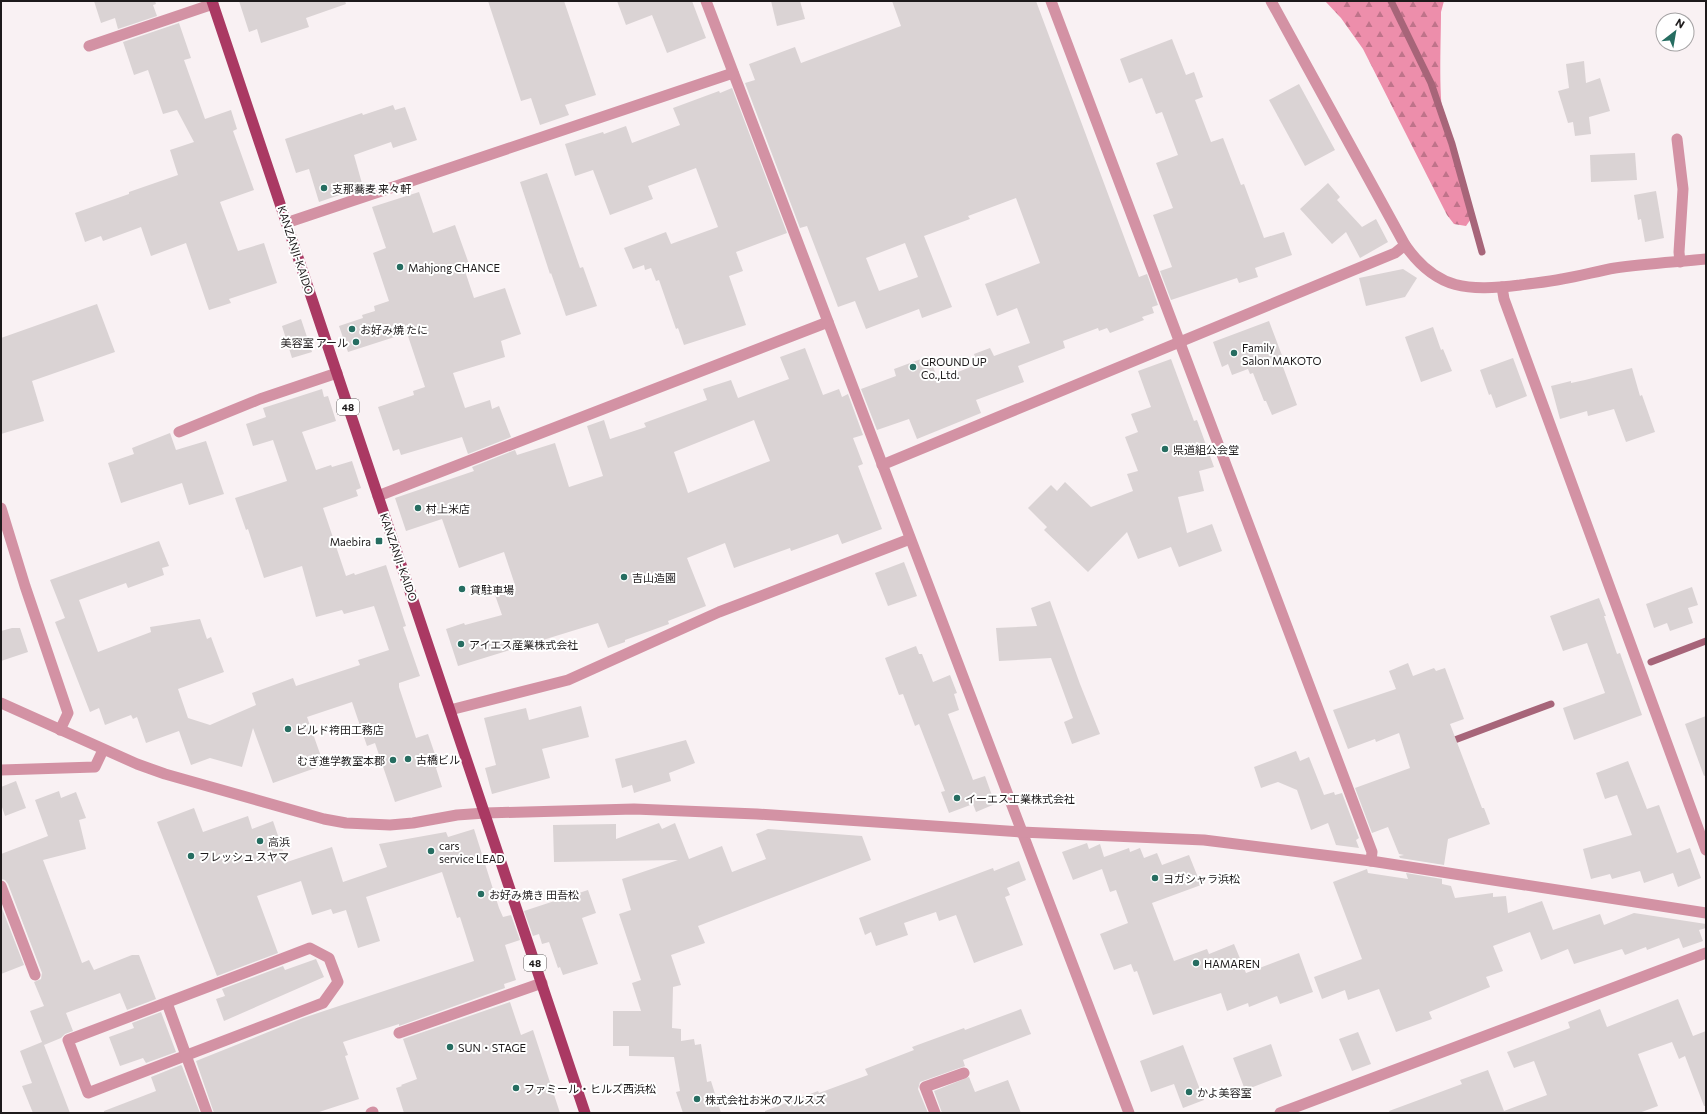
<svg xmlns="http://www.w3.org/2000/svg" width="1707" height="1114" font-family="Commissioner,'Noto Sans JP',sans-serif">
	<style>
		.forest { fill: url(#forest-firs) }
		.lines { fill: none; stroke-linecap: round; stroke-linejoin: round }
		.stream { stroke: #a76579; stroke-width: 7 }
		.building { fill: #dad3d4; fill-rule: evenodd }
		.minor { stroke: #d392a4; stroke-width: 11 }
		.tertiary { stroke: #d392a4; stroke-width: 11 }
		.primary { stroke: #aa3963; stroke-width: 11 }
		.poi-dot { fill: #266d61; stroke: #fff; stroke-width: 1.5 }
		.labels { text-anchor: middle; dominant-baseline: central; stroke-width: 4; stroke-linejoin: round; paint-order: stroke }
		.shield { fill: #fff; stroke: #615f5f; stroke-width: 1 }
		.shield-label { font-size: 10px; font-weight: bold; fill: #1d1a1b }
		.poi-label { font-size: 11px; fill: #1d1a1b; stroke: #fff; text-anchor: start }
		.street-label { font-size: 11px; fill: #1d1a1b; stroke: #fff }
	</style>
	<defs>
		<pattern id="forest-firs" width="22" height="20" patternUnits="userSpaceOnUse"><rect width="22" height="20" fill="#ed8eab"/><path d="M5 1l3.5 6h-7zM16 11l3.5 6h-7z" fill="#bf738a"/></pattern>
	</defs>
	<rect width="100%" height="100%" fill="#f9f1f3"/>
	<path class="forest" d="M1325 1H1444L1441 12C1441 48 1438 96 1445 131 1452 160 1468 186 1473 216L1466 226 1454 224 1447 215 1363 49 1341 18Z"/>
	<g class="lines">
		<g class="stream">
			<polyline points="1391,1 1431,83 1452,144 1482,252"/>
			<polyline points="1651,662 1706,641"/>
			<polyline points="1452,741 1551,704"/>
		</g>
	</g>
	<g class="building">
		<polygon points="94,1 155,1 156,4 153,5 157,16 118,29 115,18 101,23"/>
		<polygon points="239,1 345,1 346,4 306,18 309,27 261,43 257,29 249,32"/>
		<polygon points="488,1 564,1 596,95 565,105 569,115 540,125 531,98 521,101"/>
		<polygon points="617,1 692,1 706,38 667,53 652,15 626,25"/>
		<polygon points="771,1 800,1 805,19 777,26"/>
		<path d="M892 1H1036L1139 277 1147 274 1158 305 1152 307 1154 313 1142 317 1144 320 1110 333 1107 328 1099 331 1098 328 1063 341 1065 348 1018 366 1024 382 976 400 981 413 917 439 909 419 877 430 861 389 896 376 894 369 929 356 938 380 978 364 974 354 990 348 994 356 1030 343 1017 308 997 316 985 284 1040 263 1016 198 968 216 970 219 924 236 952 307 922 318 919 309 866 329 855 301 838 307 807 226 800 228 745 83 755 80 749 64 795 47 801 63 901 26ZM905 243 918 277 879 291 866 258Z"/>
		<polygon points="179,23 191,58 184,60 205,119 231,110 237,129 233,131 254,190 220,202 238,251 264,243 277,283 229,299 231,303 209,310 186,243 151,256 141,227 103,241 101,236 85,242 75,213 129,194 129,192 178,175 170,150 194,142 177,110 163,114 148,70 134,75 123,42"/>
		<polygon points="1172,39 1186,75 1194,72 1203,97 1195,100 1211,142 1223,138 1241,185 1244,184 1264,238 1284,232 1292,255 1255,268 1258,277 1239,283 1237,278 1171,300 1160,271 1172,267 1153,215 1173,208 1156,163 1178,155 1162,112 1156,114 1142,78 1129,83 1120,59"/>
		<polygon points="1584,61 1586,83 1600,78 1610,111 1589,117 1591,134 1575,136 1573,122 1568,123 1558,91 1569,88 1566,64"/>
		<polygon points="1299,84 1335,150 1305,166 1269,100"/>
		<polygon points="732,88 787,233 736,252 743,271 729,276 746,325 684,345 678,328 676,329 659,280 656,281 651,268 645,270 644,265 633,269 624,248 666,232 671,244 718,227 696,168 648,186 653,199 610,215 593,170 575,176 565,144 603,132 604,134 626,126 632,143 680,125 673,108 719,91 720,93"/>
		<polygon points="393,105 395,110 405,107 417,140 393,148 391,142 354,155 363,187 319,202 309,169 296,173 285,139 362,113 363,115"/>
		<polygon points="1635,153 1637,180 1591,182 1590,155"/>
		<polygon points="547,173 580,268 583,267 597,306 566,316 551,273 550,274 520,182"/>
		<polygon points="1328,183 1340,197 1337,200 1362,227 1376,219 1388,242 1360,258 1346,232 1332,244 1300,209"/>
		<polygon points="1656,191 1664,238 1645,242 1641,219 1638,220 1634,195"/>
		<polygon points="419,192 433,233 455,225 469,264 463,265 474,298 505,288 521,334 501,341 505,357 453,373 465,408 490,400 492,409 499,406 511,437 468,454 462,437 401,455 399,449 393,451 378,407 414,395 413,391 425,387 407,333 348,352 339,326 363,318 362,315 375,311 374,306 389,301 373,253 386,248 372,207"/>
		<polygon points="1403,269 1417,278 1405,297 1366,306 1359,278"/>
		<polygon points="97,304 115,352 32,381 44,421 1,434 1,338"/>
		<polygon points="301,319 312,352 292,358 282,326"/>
		<polygon points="1269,321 1286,366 1283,367 1297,405 1272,415 1266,401 1264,401 1253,373 1250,374 1248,369 1232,375 1228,364 1222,367 1213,342"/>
		<polygon points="1433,327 1441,350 1443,349 1452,371 1421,382 1405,337"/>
		<path d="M805 348 823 395 839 389 842 397 848 394 863 435 853 438 863 464 858 466 882 529 842 544 838 534 791 551 790 548 734 568 725 543 687 558 706 606 668 621 669 624 625 640V642L608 648 598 623 458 666 446 629 464 623 465 625 502 615 495 595 516 588 504 552 459 568 442 519 406 531 395 498 474 471 472 467 515 450 517 455 555 443 569 487 603 476 587 426 604 420 610 439 646 427 644 423 707 400 703 389 731 380 738 398 789 379 780 357ZM754 420 770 461 688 493 674 452Z"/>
		<polygon points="1513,358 1527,396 1496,408 1491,394 1489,395 1480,370"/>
		<polygon points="1171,359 1194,421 1197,420 1214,467 1199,471 1204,491 1178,497 1187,533 1212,524 1222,551 1179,567 1171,547 1138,559 1127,532 1088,572 1044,530 1047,527 1028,508 1051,485 1057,491 1065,482 1091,507 1133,491 1127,474 1138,471 1125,437 1138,432 1131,414 1151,407 1138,371"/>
		<polygon points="1632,368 1640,396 1642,395 1655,432 1626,442 1614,409 1588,416 1587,411 1560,419 1551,386 1571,381 1571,383 1585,380"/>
		<polygon points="322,389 324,397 328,396 336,421 302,432 316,470 331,465 332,467 352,461 361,488 356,490 358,496 323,508 346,576 354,573 355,575 386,565 406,626 403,627 420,676 399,683 399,687 416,738 428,734 439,766 436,768 442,787 395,802 375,743 367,746 352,702 307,717 324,765 273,783 253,728 242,767 210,758 191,765 179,731 146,743 137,717 133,719 131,715 105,725 99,708 90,712 55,622 65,618 50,580 159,541 169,566 162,568 164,575 128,588 126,583 79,600 98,652 151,632 150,627 200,619 207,639 211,637 224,672 178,689 188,718 210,725 256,705 252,693 293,678 296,686 360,665 358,660 389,650 374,606 344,614 342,610 316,617 302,566 264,578 248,529 246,530 235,498 287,481 273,440 253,446 246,424 266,417 263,408"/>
		<polygon points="170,433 176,450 206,441 224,494 189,505 182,483 121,503 108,463 134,454 132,448"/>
		<polygon points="904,562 917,596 888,606 875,573"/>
		<polygon points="1692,587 1698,605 1688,608 1693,623 1670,631 1667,623 1654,628 1646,604"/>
		<polygon points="1599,598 1606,616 1604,616 1617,654 1620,653 1642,715 1574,740 1563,708 1605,693 1587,643 1563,651 1550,616"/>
		<polygon points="1050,601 1080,684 1100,734 1072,744 1064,722 1073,718 1051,658 999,661 996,628 1037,626 1031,608"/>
		<polygon points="12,628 20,628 28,652 1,661 1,631"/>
		<polygon points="916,646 919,654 922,654 933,682 950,675 957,693 954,694 959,710 948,714 973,780 985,776 995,804 976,812 973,804 949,813 941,792 945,791 919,724 915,726 903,694 899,695 885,658"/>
		<polygon points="1408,663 1413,676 1434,668 1436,671 1445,668 1464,719 1450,724 1482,808 1484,808 1490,824 1448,839 1444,865 1400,858 1399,856 1404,855 1399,854 1388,827 1372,833 1355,788 1410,768 1399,733 1376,742 1375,739 1348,749 1333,710 1396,689 1389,671"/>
		<polygon points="581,706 589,737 542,749 550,778 492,794 485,768 496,765 484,718 526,708 529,720"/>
		<polygon points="1706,716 1706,775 1704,776 1685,724"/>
		<polygon points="686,740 695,763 669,773 671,781 634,793 632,785 622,788 615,759"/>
		<polygon points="1296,751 1300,761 1309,757 1324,795 1334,792 1335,795 1342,793 1359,838 1356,840 1359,848 1336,845 1328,823 1311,830 1297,790 1278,782 1261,788 1254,767"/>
		<polygon points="1628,761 1647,809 1659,805 1677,853 1690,848 1701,878 1678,887 1673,873 1644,883 1640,871 1612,879 1610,874 1591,879 1583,849 1632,835 1617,795 1605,799 1596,773"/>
		<polygon points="16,781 26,808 5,816 1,804 1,787"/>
		<polygon points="59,791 61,798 76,792 86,818 79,820 86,849 43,860 82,963 89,960 94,970 132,955 139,955 156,999 127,1010 120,993 66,1013 73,1031 65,1034 61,1038 44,1045 70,1113 33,1113 22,1086 32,1083 20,1051 42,1042 30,1011 44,1006 34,982 41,979 42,973 8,884 5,880 1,879 1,854 48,836 35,800"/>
		<polygon points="194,808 203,832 248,816 252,829 273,821 287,862 332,847 343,882 387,867 379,844 446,832 448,837 474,829 499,908 503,917 511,915 520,940 505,945 516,980 504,984 505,988 399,1026 399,1024 343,1042 348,1055 345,1056 359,1099 316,1113 214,1113 196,1061 303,1018 474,961 460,917 457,918 442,872 366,897 380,941 358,948 346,910 333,914 331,909 312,915 301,881 257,896 278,953 217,976 157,822"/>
		<polygon points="659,823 662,829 675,823 689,859 722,846 732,872 766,859 756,834 768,829 862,836 871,860 698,926 705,943 671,955 681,985 673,987 672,1028 681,1029 681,1041 694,1039 695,1045 701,1044 707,1082 711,1081 721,1113 683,1113 676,1092 680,1091 674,1057 629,1056 629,1046 613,1046 613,1011 641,1011 632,983 641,980 619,914 631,910 622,879 678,860 554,862 553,825 616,824 616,839"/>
		<polygon points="1087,843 1089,849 1100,844 1104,857 1129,848 1130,852 1140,848 1144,858 1157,853 1162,865 1189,855 1201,885 1152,903 1174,961 1207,949 1209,954 1234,944 1246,973 1299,953 1313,992 1280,1004 1277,996 1249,1007 1248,1003 1227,1011 1221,993 1153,1015 1137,971 1134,972 1131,964 1114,970 1100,934 1128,923 1116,890 1110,892 1102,869 1073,880 1062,852"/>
		<polygon points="1019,861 1026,880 1007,888 1010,895 1005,897 1023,945 974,963 956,915 939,921 936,912 904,923 908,935 876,946 871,932 865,935 859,918 993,868 994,871"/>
		<polygon points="1367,869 1368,873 1408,879 1406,873 1442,879 1442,884 1451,886 1455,898 1493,893 1493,897 1506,896 1508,913 1542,901 1553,930 1600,914 1604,925 1634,913 1706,924 1706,928 1699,930 1703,941 1683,948 1679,938 1647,950 1646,947 1625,955 1622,949 1574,964 1568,949 1541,960 1530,932 1493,946 1503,971 1486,977 1490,987 1429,1012 1432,1019 1396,1032 1379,989 1348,1000 1345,990 1322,999 1314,977 1362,959 1333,882"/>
		<polygon points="588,890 596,913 582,918 598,964 563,975 560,967 558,968 549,942 542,944 539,934 533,936 524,911"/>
		<polygon points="1,906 24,965 1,974"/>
		<polygon points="316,959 324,977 224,1021 216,999 225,996 222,989 283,966 285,970"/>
		<polygon points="1678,999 1693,1036 1706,1031 1706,1106 1704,1106 1685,1056 1679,1059 1672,1042 1638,1054 1658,1106 1639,1113 1390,1113 1389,1111 1462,1084 1460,1080 1488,1070 1504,1111 1547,1095 1534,1061 1514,1068 1507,1052 1570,1028 1568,1022 1600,1009 1607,1027"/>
		<polygon points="510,1002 521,1035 533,1030 560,1113 404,1113 396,1088 402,1086 401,1085 417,1079 403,1039"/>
		<polygon points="1021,1009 1031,1034 963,1060 965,1066 920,1082 918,1089 928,1113 765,1113 765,1111 818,1091 819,1093 868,1075 865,1069 914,1050 912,1047 964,1028 965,1030"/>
		<polygon points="161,1012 176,1052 146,1063 143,1058 120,1066 109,1037 134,1028 132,1023"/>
		<polygon points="1358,1032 1371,1064 1352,1071 1339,1039"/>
		<polygon points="1271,1044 1282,1076 1245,1090 1233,1058"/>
		<polygon points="1183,1045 1204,1100 1183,1108 1174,1084 1151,1092 1140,1061"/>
		<polygon points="181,1065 182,1066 200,1113 104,1113 104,1111 156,1091 151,1077"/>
		<polygon points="969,1077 975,1092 1008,1080 1021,1113 942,1113 934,1091"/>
	</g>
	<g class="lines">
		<g class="minor">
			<polyline points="706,1 1129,1113"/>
			<polyline points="1051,1 1372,852 1371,861"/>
			<path d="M1271 1 1405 245C1437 291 1469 291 1520 285 1534 283 1548 282 1562 279 1580 276 1598 271 1615 268 1645 264 1676 262 1706 259"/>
			<polyline points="89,46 213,4"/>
			<polyline points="1677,139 1683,189 1679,252 1680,262"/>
			<polyline points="286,223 733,73"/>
			<polyline points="1502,287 1504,299 1706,850"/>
			<polyline points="179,432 260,399 337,373"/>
			<polyline points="882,465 1395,253 1405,245"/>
			<polyline points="378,496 828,322"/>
			<polyline points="1,508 25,586 68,713 60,730"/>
			<polyline points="450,710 568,680 719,612 910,539"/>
			<polyline points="1,770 95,767 103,750"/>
			<polyline points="485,813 634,809 757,814 1021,832 1204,840 1371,861 1706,913"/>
			<polyline points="1,886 35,975"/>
			<polygon points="310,948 329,958 338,982 323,1003 88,1093 68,1040"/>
			<polyline points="167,1003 207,1113"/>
			<polyline points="399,1033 542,983"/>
			<polyline points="371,1113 373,1112"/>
			<polyline points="935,1113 925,1087 964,1073"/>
		</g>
		<g class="tertiary">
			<polyline points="1,703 137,764 165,774 324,819 346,823 390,825 413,823 457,815 485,813"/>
			<polyline points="1280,1113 1706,953"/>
		</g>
		<polyline class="primary" points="212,1 585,1113"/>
	</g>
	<g class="poi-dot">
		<circle cx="324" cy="188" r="4"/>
		<circle cx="400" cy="267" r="4"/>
		<circle cx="352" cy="329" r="4"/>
		<circle cx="356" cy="342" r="4"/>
		<circle cx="1234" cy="353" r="4"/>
		<circle cx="913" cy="367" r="4"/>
		<circle cx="1165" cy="449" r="4"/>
		<circle cx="418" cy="508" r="4"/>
		<rect x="375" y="537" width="8" height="8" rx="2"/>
		<circle cx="624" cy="577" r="4"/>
		<circle cx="462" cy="589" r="4"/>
		<circle cx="461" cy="644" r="4"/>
		<circle cx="288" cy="729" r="4"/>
		<circle cx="408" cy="759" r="4"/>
		<circle cx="393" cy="760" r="4"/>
		<circle cx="957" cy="798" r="4"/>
		<circle cx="260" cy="841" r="4"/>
		<circle cx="431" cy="851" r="4"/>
		<circle cx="191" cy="856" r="4"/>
		<circle cx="1155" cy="878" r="4"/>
		<circle cx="481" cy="894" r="4"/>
		<circle cx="1196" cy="963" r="4"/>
		<circle cx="450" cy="1047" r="4"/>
		<circle cx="516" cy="1088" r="4"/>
		<circle cx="1189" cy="1092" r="4"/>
		<circle cx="697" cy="1099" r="4"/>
	</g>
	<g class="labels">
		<g class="shield">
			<rect x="337" y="399" width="22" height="16" rx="3"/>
			<rect x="524" y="955" width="22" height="16" rx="3"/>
		</g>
		<g class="shield-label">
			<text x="348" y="407">48</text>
			<text x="535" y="963">48</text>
		</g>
		<g class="poi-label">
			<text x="332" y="188">支那蕎麦 来々軒</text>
			<text x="408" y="267">Mahjong CHANCE</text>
			<text x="360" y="329">お好み焼 たに</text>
			<text x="348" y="342" text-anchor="end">美容室 アール</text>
			<text x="1242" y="347">Family<tspan x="1242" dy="13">Salon MAKOTO</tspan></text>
			<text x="921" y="361">GROUND UP<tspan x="921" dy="13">Co.,Ltd.</tspan></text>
			<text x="1173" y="449">県道組公会堂</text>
			<text x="426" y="508">村上米店</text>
			<text x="371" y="541" text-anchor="end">Maebira</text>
			<text x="632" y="577">吉山造園</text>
			<text x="470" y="589">貸駐車場</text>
			<text x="469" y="644">アイエス産業株式会社</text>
			<text x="296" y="729">ビルド袴田工務店</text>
			<text x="416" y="759">古橋ビル</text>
			<text x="385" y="760" text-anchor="end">むぎ進学教室本郡</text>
			<text x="965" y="798">イーエス工業株式会社</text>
			<text x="268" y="841">高浜</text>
			<text x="439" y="845">cars<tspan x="439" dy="13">service LEAD</tspan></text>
			<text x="199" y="856">フレッシュ スヤマ</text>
			<text x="1163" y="878">ヨガシャラ浜松</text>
			<text x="489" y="894">お好み焼き 田吾松</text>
			<text x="1204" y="963">HAMAREN</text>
			<text x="458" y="1047">SUN・STAGE</text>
			<text x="524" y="1088">ファミール・ヒルズ西浜松</text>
			<text x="1197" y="1092">かよ美容室</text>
			<text x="705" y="1099">株式会社お米のマルスズ</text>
		</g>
		<g class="street-label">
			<text transform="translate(296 250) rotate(72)">KANZANJI-KAIDO</text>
			<text transform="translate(399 557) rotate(71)">KANZANJI-KAIDO</text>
		</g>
	</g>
	<rect width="1707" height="1114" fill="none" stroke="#1d1a1b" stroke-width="4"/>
	<g transform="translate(1675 32) rotate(31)"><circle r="19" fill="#ffffff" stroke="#a5a3a4"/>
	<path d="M0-3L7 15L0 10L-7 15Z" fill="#266d61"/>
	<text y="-6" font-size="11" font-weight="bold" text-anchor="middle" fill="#1d1a1b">N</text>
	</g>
</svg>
